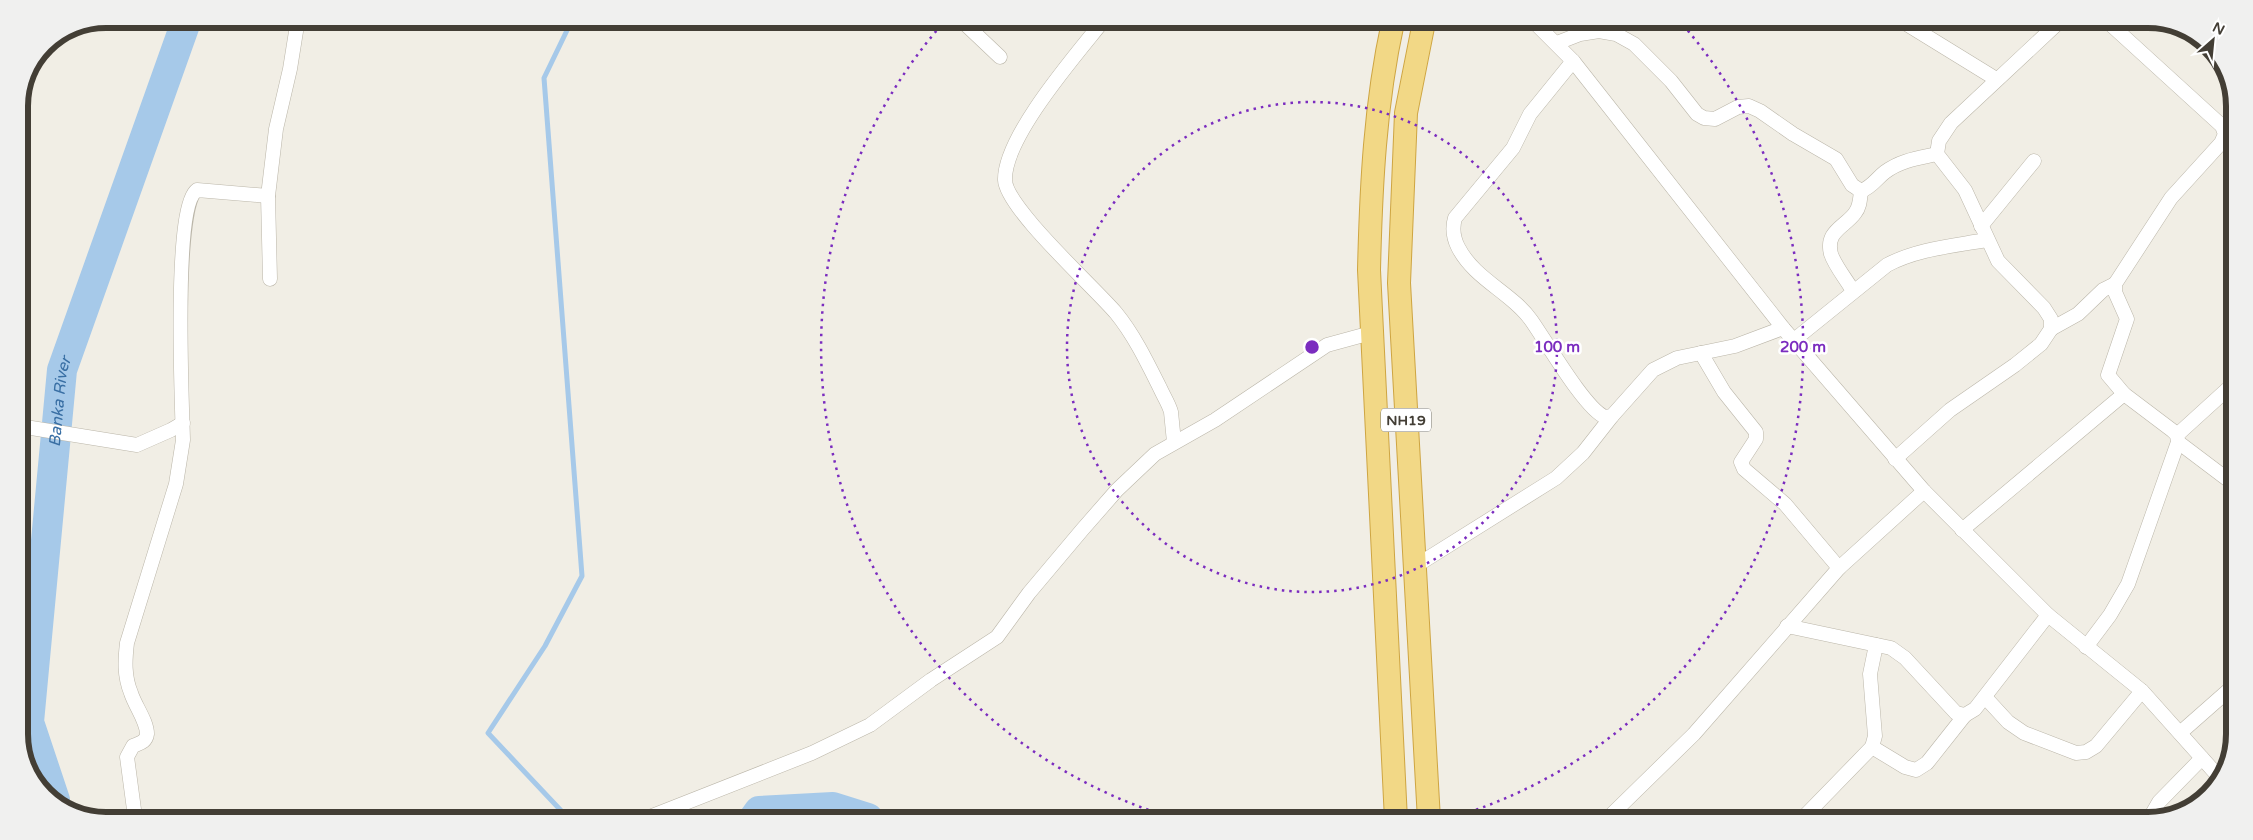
<svg xmlns="http://www.w3.org/2000/svg" width="2253" height="840" font-family="'Varela Round',sans-serif">
	<style>
		.lines { fill: none; stroke-linecap: round; stroke-linejoin: round }
		.stream { stroke: #a6c9e9; stroke-width: 5 }
		.river { stroke: #a6c9e9; stroke-width: 30 }
		.minor-casing { stroke: #bbb6a9; stroke-width: 15 }
		.trunk-casing { stroke: #cea542; stroke-width: 24 }
		.minor { stroke: #fff; stroke-width: 14 }
		.trunk { stroke: #f2d886; stroke-width: 22 }
		.ring { fill: none; stroke: #7b2cbf; stroke-width: 2.5; stroke-dasharray: 2.5 5 }
		.labels { text-anchor: middle; dominant-baseline: central; stroke-width: 5; stroke-linejoin: round; paint-order: stroke }
		.shield { fill: #fff; stroke: #7b7872; stroke-width: 1 }
		.shield-label { font-size: 14px; font-weight: bold; fill: #433e35 }
		.water-label { font-size: 16px; font-style: italic; fill: #396fa4; stroke: #fff }
		.rim { fill: none; stroke: #433e35; stroke-width: 6 }
		.centre { fill: #7b2cbf; stroke: #fff; stroke-width: 2.5 }
		.ring-label { font-size: 15px; text-anchor: middle; font-weight: bold; fill: #7b2cbf; stroke: #fff; stroke-width: 5; stroke-linejoin: round; paint-order: stroke }
	</style>
	<rect width="100%" height="100%" fill="#f1eee5"/>
	<g class="lines">
		<polyline class="stream" points="568,818 488,733 545,646 582,576 544,78 572,20"/>
		<g class="river">
			<path id="s1" d="M55 800 29 722 62 370 187 19"/>
			<polyline points="754,818 759,811 833,807 868,818"/>
		</g>
		<g class="minor-casing">
			<g id="minor">
				<polyline points="962,21 1000,57"/>
				<path d="M1103 21C1076 55 1004 137 1005 180 1006 208 1095 288 1116 313 1134 335 1147 362 1160 388 1163 395 1169 404 1171 412 1172 422 1173 432 1174 442"/>
				<polyline points="1534,22 1573,61 1783,328 1924,491 2048,615 2142,691 2219,777"/>
				<polyline points="1905,23 1996,79"/>
				<path d="M1557 43 1580 34 1599 31 1616 34 1634 44 1671 81 1697 114 1704 118 1715 119 1738 107 1749 106 1760 111 1793 134 1836 159 1852 185 1861 191C1872 187 1876 179 1885 172 1901 160 1919 158 1937 154"/>
				<path d="M1573 61 1530 114 1513 148 1455 218C1452 228 1453 237 1458 247 1474 279 1512 293 1531 320 1546 341 1585 409 1605 417L1612 416 1653 370 1677 358 1735 346 1783 328"/>
				<polyline points="1981,226 2034,161"/>
				<polyline points="270,279 268,196 276,129 290,69 298,19"/>
				<path d="M1853 291C1846 279 1835 266 1831 254 1825 231 1845 227 1855 213 1860 207 1860 199 1861 191"/>
				<polyline points="2051,329 2078,314 2103,290 2115,284"/>
				<path d="M1794 340 1887 265C1917 249 1953 246 1986 240"/>
				<polyline points="1701,353 1724,392 1756,432 1756,439 1741,462 1744,469 1785,504 1839,568"/>
				<polyline points="19,426 137,445 171,430 183,423"/>
				<polyline points="2177,435 2232,385"/>
				<polyline points="2178,442 2231,482"/>
				<polyline points="1895,459 1950,410 2015,365 2041,344 2051,329 2051,319 2044,308 1998,261 1965,190 1937,154 1939,141 1951,123 2058,23"/>
				<polyline points="1962,530 2124,394"/>
				<polyline points="1414,567 1556,478 1583,453 1612,416"/>
				<polyline points="1787,626 1891,648 1905,658 1956,713 1965,715 1975,709 2048,615"/>
				<polyline points="2086,647 2110,615 2128,584 2178,442 2177,435 2173,431 2124,394 2108,375 2127,319 2115,292 2115,284 2171,198 2221,143 2225,134 2222,126 2109,23"/>
				<polyline points="1985,697 2008,722 2024,733 2076,753 2086,752 2096,746 2142,691"/>
				<polyline points="2180,733 2230,689"/>
				<polyline points="1872,747 1905,767 1916,770 1927,763 1965,715"/>
				<path d="M135 817 127 757 133 746C140 743 146 742 147 734 147 721 135 706 131 693 124 676 125 660 127 643L176 484 183 440C182 404 173 206 197 190L268 196"/>
				<polyline points="647,818 812,753 870,725 931,680 997,637 1029,593 1082,530 1117,490 1155,454 1215,420 1327,345 1371,333"/>
				<polyline points="1265,818 1266,819"/>
				<polyline points="1606,820 1694,734 1839,568 1924,491"/>
				<polyline points="1801,820 1872,747 1875,736 1870,674 1876,645"/>
				<polyline points="2148,821 2159,802 2202,758"/>
			</g>
		</g>
		<g class="trunk-casing">
			<g id="trunk">
				<path d="M1393 22C1375 104 1371 186 1369 270L1396 820"/>
				<polyline points="1424,22 1406,113 1399,283 1429,820"/>
			</g>
		</g>
		<use href="#minor" class="minor"/>
		<use href="#trunk" class="trunk"/>
	</g>
	<g class="ring">
		<circle cx="1312" cy="347" r="245"/>
		<path d="M1177 819A491 491 0 0 1 944 22M1683 25A491 491 0 0 1 1447 819"/>
	</g>
	<g class="labels">
		<rect class="shield" x="1381" y="408.5" width="50" height="23" rx="4"/>
		<g class="shield-label">
			<text x="1406" y="420">NH19</text>
		</g>
		<g class="water-label">
			<text stroke="none"><textPath href="#s1" startOffset="404">Banka River</textPath></text>
		</g>
	</g>
	<path d="M0 0H2253V840H0ZM106 28H2148A78 78 0 0 1 2226 106V734A78 78 0 0 1 2148 812H106A78 78 0 0 1 28 734V106A78 78 0 0 1 106 28Z" fill="#f0f0ef" fill-rule="evenodd"/>
	<path class="rim" d="M106 28H2148A78 78 0 0 1 2226 106V734A78 78 0 0 1 2148 812H106A78 78 0 0 1 28 734V106A78 78 0 0 1 106 28Z"/>
	<circle cx="1312" cy="347" r="8" class="centre"/>
	<g class="ring-label">
		<text x="1557" y="352">100 m</text>
		<text x="1803" y="352">200 m</text>
	</g>
	<g transform="translate(2213 40) rotate(27)" stroke="#ffffff" stroke-width="4" paint-order="stroke">
	<path d="M0-4L9 19L0 12L-9 19Z" fill="#433e35"/>
	<text y="-8" font-size="14" font-weight="bold" text-anchor="middle" fill="#433e35">N</text>
	</g>
</svg>
